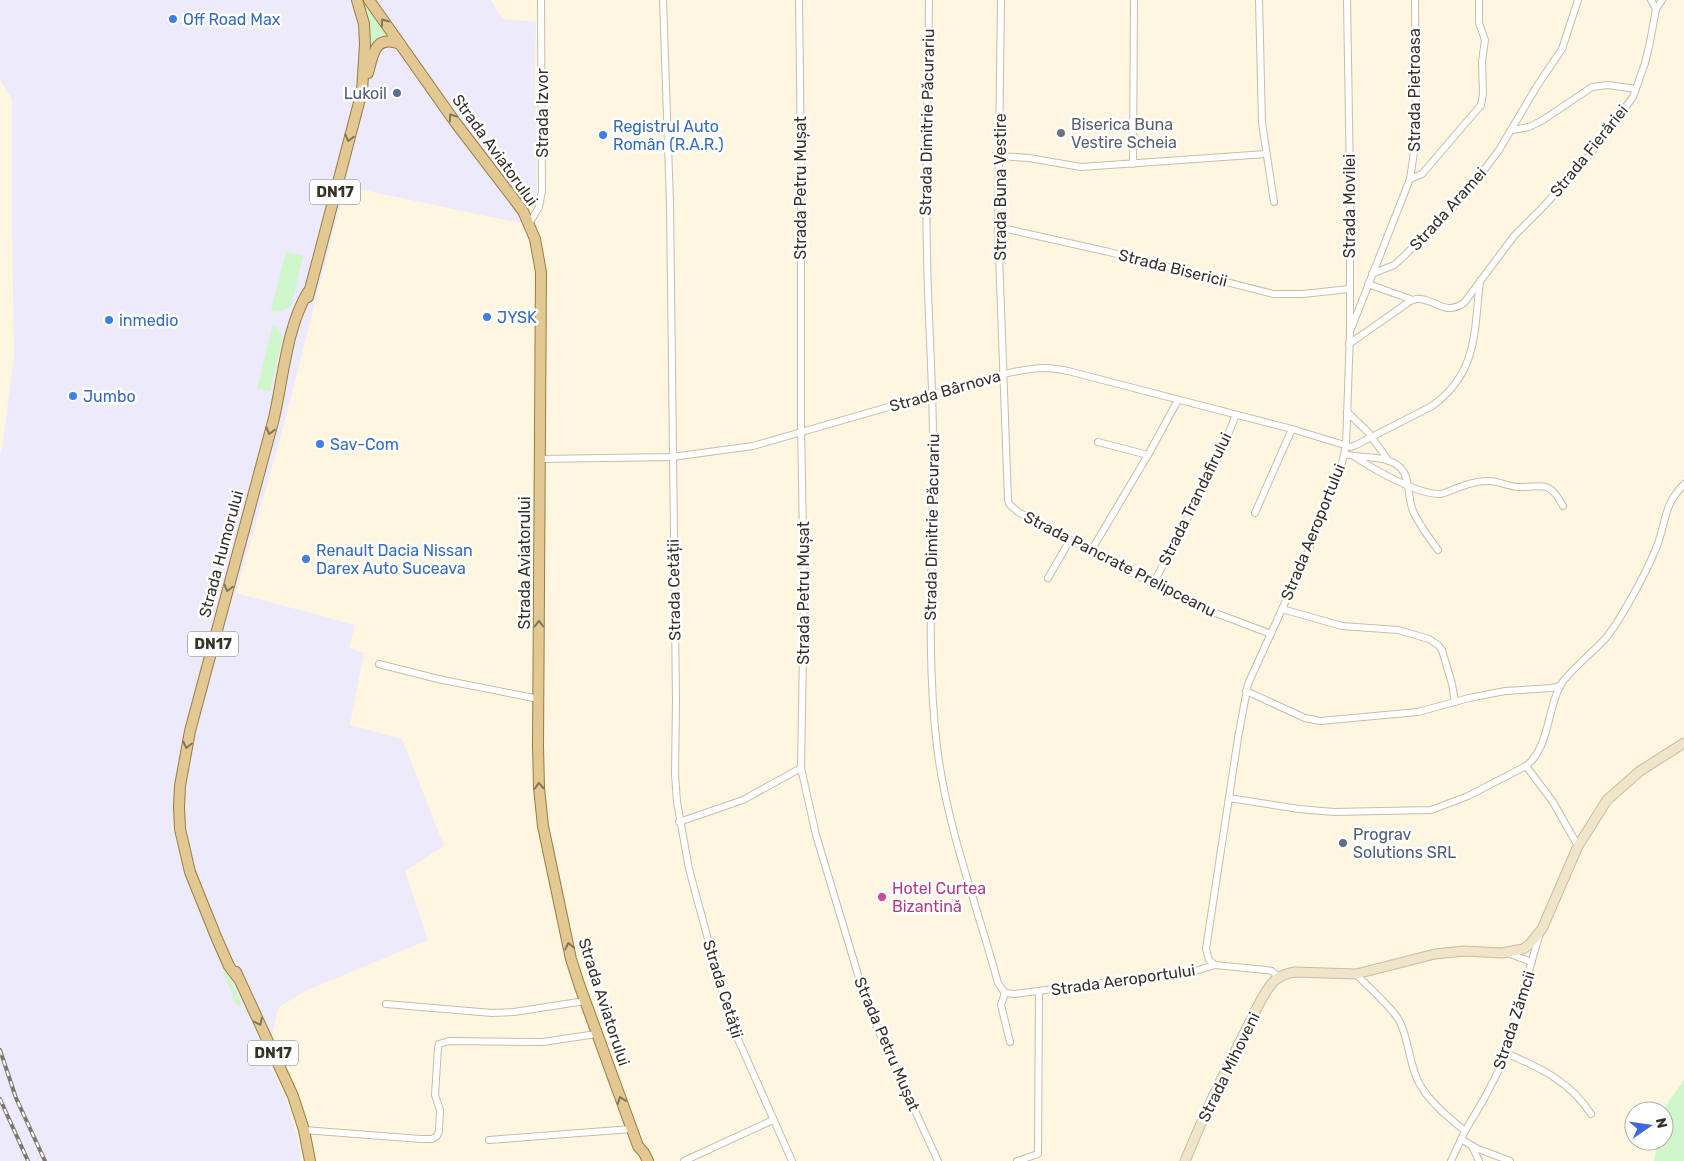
<svg xmlns="http://www.w3.org/2000/svg" width="1684" height="1161" font-family="Rubik,sans-serif">
	<style>
		.industrial { fill: #edeafc }
		.green { fill: #d0f6cb }
		.lines { fill: none; stroke-linecap: round; stroke-linejoin: round }
		.street-casing { stroke: #c6bea9; stroke-width: 8 }
		.secondary-casing { stroke: #c6bea9; stroke-width: 11 }
		.primary-casing { stroke: #997d3f; stroke-width: 12 }
		.street { stroke: #fff; stroke-width: 6 }
		.secondary { stroke: #f0e4c9; stroke-width: 9 }
		.primary { stroke: #e2c993; stroke-width: 10 }
		.rail-casing { stroke: #7d786b; stroke-width: 4 }
		.rail { stroke: #fff; stroke-width: 2; stroke-dasharray: 5.5; stroke-linecap: butt }
		.oneway { stroke: #837659 }
		.shop-dot { fill: #3f7fe0; stroke: #fff; stroke-width: 2 }
		.service-dot { fill: #5c6f8a; stroke: #fff; stroke-width: 2 }
		.worship-dot { fill: #6b7280; stroke: #fff; stroke-width: 2 }
		.hotel-dot { fill: #d1479c; stroke: #fff; stroke-width: 2 }
		.labels { text-anchor: middle; dominant-baseline: central; stroke-width: 5; stroke-linejoin: round; paint-order: stroke }
		.shield { fill: #fff; stroke: #72706a; stroke-width: 1 }
		.shield-label { font-size: 15px; font-weight: bold; fill: #36332a }
		.shop-label { font-size: 16px; fill: #366cbe; stroke: #fff; text-anchor: start }
		.street-label { font-size: 16px; fill: #36332a; stroke: #fff }
		.service-label { font-size: 16px; fill: #4e5e75; stroke: #fff; text-anchor: end }
		.worship-label { font-size: 16px; fill: #5b616d; stroke: #fff; text-anchor: start }
		.hotel-label { font-size: 16px; fill: #b23c85; stroke: #fff; text-anchor: start }
	</style>
	<rect width="100%" height="100%" fill="#fef6e0"/>
	<polygon class="industrial" points="0,0 491,0 502,19 536,22 535,73 537,194 520,223 345,186 281,436 236,593 355,625 349,648 364,653 350,725 402,739 444,846 405,871 428,940 305,991 279,1007 266,1057 287,1101 299,1143 301,1161 0,1161 0,454 2,449 14,356 12,224 12,99 0,80"/>
	<g class="green">
		<polygon points="361,0 366,0 391,36 381,35 374,41 369,49"/>
		<path d="M286 252 303 256 291 306C284 310 279 314 271 310Z"/>
		<polygon points="273,324 283,337 270,392 257,389"/>
		<polygon points="223,967 226,968 242,1005 238,1006 235,1002 222,968"/>
		<polygon points="1684,1080 1684,1161 1654,1161 1658,1141 1664,1141 1665,1107"/>
	</g>
	<g class="lines">
		<g class="street-casing">
			<g id="street">
				<polyline points="663,0 670,203 676,701 675,774 677,802 689,869 722,991 737,1037 792,1161"/>
				<polyline points="799,0 801,156 801,424 804,595 801,768 816,835 862,988 879,1032 938,1161"/>
				<path d="M929 0C928 85 925 169 927 254 928 317 933 380 933 443 934 544 925 646 937 747 947 828 977 905 998 983L1005 993"/>
				<polyline points="1001,0 998,227 1008,500 1009,504 1018,512 1153,584 1205,609 1271,634"/>
				<polyline points="1259,0 1262,123 1274,202"/>
				<polyline points="1656,9 1662,0"/>
				<polyline points="1512,130 1529,127 1543,120 1592,87 1608,85 1636,89"/>
				<polyline points="999,156 1029,158 1081,167 1266,154"/>
				<polyline points="1133,164 1134,0"/>
				<polyline points="1410,179 1422,174 1481,105 1483,94 1482,61 1485,40 1479,23 1479,0"/>
				<polyline points="529,224 539,207 542,191 541,0"/>
				<polyline points="998,227 1109,252 1273,294 1303,294 1349,289"/>
				<polyline points="1372,274 1394,265 1401,259 1452,209 1481,174 1499,150 1537,86 1562,49 1578,0"/>
				<polyline points="1368,284 1413,300"/>
				<polyline points="1351,329 1410,179 1416,139 1415,0"/>
				<path d="M1349 344 1406 304C1410 301 1416 298 1421 299 1439 302 1445 315 1464 303L1514 236 1544 206 1591 153 1633 97 1645 63 1650 42 1656 9 1651 0"/>
				<polyline points="1347,412 1368,432 1388,460"/>
				<polyline points="1098,442 1148,455"/>
				<path d="M1345 454C1358 458 1373 456 1386 460 1414 467 1405 491 1413 511 1419 524 1429 538 1438 550"/>
				<path d="M1355 457C1375 470 1418 495 1441 494 1456 489 1473 480 1489 481 1499 481 1509 487 1519 487 1544 487 1549 480 1563 506"/>
				<path d="M539 459 672 457 753 446 1003 374C1029 369 1042 365 1068 371L1292 429 1351 447 1356 445 1432 406C1478 373 1474 332 1480 281"/>
				<polyline points="1255,513 1292,429"/>
				<polyline points="1091,551 1148,455 1178,400"/>
				<polyline points="1048,578 1070,540"/>
				<polyline points="1153,584 1217,461 1236,415"/>
				<polyline points="1282,609 1342,626 1398,630 1429,639 1438,645 1442,650 1452,684 1455,702"/>
				<polyline points="379,664 438,679 539,699"/>
				<polyline points="1246,691 1305,718 1320,721 1418,712 1469,698 1505,691 1552,688 1560,686"/>
				<polyline points="1526,766 1553,802 1578,846"/>
				<path d="M1229 798 1299 809 1334 812 1431 810 1468 796 1526 766C1549 748 1547 711 1560 686 1566 674 1594 651 1605 639 1614 629 1621 616 1628 604 1639 585 1649 566 1657 546 1667 519 1663 506 1684 484"/>
				<polyline points="679,822 743,800 801,768"/>
				<polyline points="1507,953 1532,962"/>
				<polyline points="1215,965 1209,960 1206,949 1238,738 1248,684 1308,552 1342,463 1346,446 1350,333 1350,180 1347,0"/>
				<polyline points="1215,965 1266,970 1272,971 1279,977"/>
				<path d="M1356 974C1368 987 1393 1008 1400 1022 1409 1041 1409 1062 1418 1081 1428 1101 1448 1117 1465 1131"/>
				<polyline points="1005,993 1014,994 1195,971 1215,965"/>
				<polyline points="1005,993 1001,1005 1010,1042"/>
				<polyline points="386,1004 492,1013 514,1012 585,1001"/>
				<path d="M1506 1053C1540 1068 1570 1081 1591 1114"/>
				<polyline points="304,1130 421,1139 432,1139 437,1136 439,1131 440,1110 435,1095 438,1048 439,1044 449,1041 543,1042 596,1034"/>
				<polyline points="1461,1139 1476,1148 1510,1161"/>
				<polyline points="489,1140 631,1129"/>
				<polyline points="1472,1146 1479,1161"/>
				<polyline points="684,1161 773,1120"/>
				<polyline points="1017,1161 1038,1154 1039,991"/>
				<polyline points="1451,1161 1465,1131 1484,1099 1501,1066 1540,933"/>
			</g>
		</g>
		<g class="secondary-casing">
			<path id="secondary" d="M1185 1161C1204 1115 1224 1072 1247 1028 1255 1013 1262 994 1274 981 1280 976 1287 973 1295 972L1356 974 1435 954 1464 951 1502 953 1523 949 1529 945 1542 929 1578 846 1607 800 1640 771 1684 743"/>
		</g>
		<g class="primary-casing">
			<g id="primary">
				<polyline points="369,0 455,122 523,211 535,239 541,272 538,746 539,788 543,826 571,959 579,984 638,1146 644,1153 648,1161"/>
				<path d="M368 73C373 54 375 34 400 44"/>
				<polyline points="308,297 362,91 365,45 364,24 357,0"/>
				<polyline points="236,972 293,1096 304,1130 310,1161"/>
				<path d="M238 978 229 966 217 939 190 872 180 829 179 807 180 786 190 731 274 418C283 379 287 326 308 292"/>
			</g>
		</g>
		<use href="#street" class="street"/>
		<use href="#secondary" class="secondary"/>
		<use href="#primary" class="primary"/>
		<g class="rail-casing">
			<g id="rail">
				<polyline points="0,1050 16,1098 45,1161"/>
				<polyline points="0,1099 28,1161"/>
			</g>
		</g>
		<use href="#rail" class="rail"/>
	</g>
	<defs><path id="oneway-chevron" d="M-2-3.5L2.5 0L-2 3.5" fill="none" stroke-width="1.6" stroke-linecap="round" stroke-linejoin="round" transform="scale(1.25)"/></defs>
	<g class="oneway">
		<use href="#oneway-chevron" transform="translate(384 22) rotate(-126)"/>
		<use href="#oneway-chevron" transform="translate(452 117) rotate(-126)"/>
		<use href="#oneway-chevron" transform="translate(349 138) rotate(105)"/>
		<use href="#oneway-chevron" transform="translate(270 431) rotate(105)"/>
		<use href="#oneway-chevron" transform="translate(228 588) rotate(105)"/>
		<use href="#oneway-chevron" transform="translate(539 624) rotate(-90)"/>
		<use href="#oneway-chevron" transform="translate(187 745) rotate(103)"/>
		<use href="#oneway-chevron" transform="translate(539 786) rotate(-93)"/>
		<use href="#oneway-chevron" transform="translate(569 946) rotate(-102)"/>
		<use href="#oneway-chevron" transform="translate(259 1022) rotate(65)"/>
		<use href="#oneway-chevron" transform="translate(621 1100) rotate(-110)"/>
	</g>
	<g class="shop-dot">
		<circle cx="173" cy="19" r="5"/>
		<circle cx="603" cy="135" r="5"/>
		<circle cx="487" cy="317" r="5"/>
		<circle cx="109" cy="320" r="5"/>
		<circle cx="73" cy="396" r="5"/>
		<circle cx="320" cy="444" r="5"/>
		<circle cx="306" cy="559" r="5"/>
	</g>
	<g class="service-dot">
		<circle cx="397" cy="93" r="5"/>
		<circle cx="1343" cy="843" r="5"/>
	</g>
	<circle class="worship-dot" cx="1061" cy="133" r="5"/>
	<circle class="hotel-dot" cx="882" cy="897" r="5"/>
	<g class="labels">
		<g class="shield">
			<rect x="310" y="179.5" width="50" height="25" rx="4"/>
			<rect x="188" y="631.5" width="50" height="25" rx="4"/>
			<rect x="248" y="1040.5" width="50" height="25" rx="4"/>
		</g>
		<g class="shield-label">
			<text x="335" y="192">DN17</text>
			<text x="213" y="644">DN17</text>
			<text x="273" y="1053">DN17</text>
		</g>
		<g class="shop-label">
			<text x="183" y="19">Off Road Max</text>
			<text x="613" y="126">Registrul Auto<tspan x="613" dy="18">Român (R.A.R.)</tspan></text>
			<text x="497" y="317">JYSK</text>
			<text x="119" y="320">inmedio</text>
			<text x="83" y="396">Jumbo</text>
			<text x="330" y="444">Sav-Com</text>
			<text x="316" y="550">Renault Dacia Nissan<tspan x="316" dy="18">Darex Auto Suceava</tspan></text>
		</g>
		<g class="street-label">
			<text transform="translate(1414 90) rotate(-90)">Strada Pietroasa</text>
			<text transform="translate(542 113) rotate(-90)">Strada Izvor</text>
			<text transform="translate(927 122) rotate(-89)">Strada Dimitrie Păcurariu</text>
			<text transform="translate(495 150) rotate(54)">Strada Aviatorului</text>
			<text transform="translate(1589 151) rotate(-51)">Strada Fierăriei</text>
			<text transform="translate(1000 187) rotate(-90)">Strada Buna Vestire</text>
			<text transform="translate(800 188) rotate(-90)">Strada Petru Mușat</text>
			<text transform="translate(1349 206) rotate(-90)">Strada Movilei</text>
			<text transform="translate(1448 209) rotate(-48)">Strada Aramei</text>
			<text transform="translate(1173 268) rotate(14)">Strada Bisericii</text>
			<text transform="translate(945 391) rotate(-16)">Strada Bârnova</text>
			<text transform="translate(1195 499) rotate(-64)">Strada Trandafirului</text>
			<text transform="translate(932 527) rotate(-89)">Strada Dimitrie Păcurariu</text>
			<text transform="translate(1313 532) rotate(-68)">Strada Aeroportului</text>
			<text transform="translate(221 554) rotate(-75)">Strada Humorului</text>
			<text transform="translate(524 563) rotate(-90)">Strada Aviatorului</text>
			<text transform="translate(1120 564) rotate(27)">Strada Pancrate Prelipceanu</text>
			<text transform="translate(674 590) rotate(-91)">Strada Cetății</text>
			<text transform="translate(803 593) rotate(-90)">Strada Petru Mușat</text>
			<text transform="translate(1123 980) rotate(-8)">Strada Aeroportului</text>
			<text transform="translate(723 989) rotate(73)">Strada Cetății</text>
			<text transform="translate(604 1002) rotate(72)">Strada Aviatorului</text>
			<text transform="translate(1514 1020) rotate(-72)">Strada Zămcii</text>
			<text transform="translate(887 1044) rotate(67)">Strada Petru Mușat</text>
			<text transform="translate(1229 1067) rotate(-64)">Strada Mihoveni</text>
		</g>
		<g class="service-label">
			<text x="387" y="93">Lukoil</text>
			<text x="1353" y="834" text-anchor="start">Prograv<tspan x="1353" dy="18">Solutions SRL</tspan></text>
		</g>
		<g class="worship-label">
			<text x="1071" y="124">Biserica Buna<tspan x="1071" dy="18">Vestire Scheia</tspan></text>
		</g>
		<g class="hotel-label">
			<text x="892" y="888">Hotel Curtea<tspan x="892" dy="18">Bizantină</tspan></text>
		</g>
	</g>
	<g transform="translate(1649 1126) rotate(77)"><circle r="24" fill="#ffffff" stroke="#afadaa"/>
	<path d="M0-4L9 19L0 12L-9 19Z" fill="#3e68d9"/>
	<text y="-8" font-size="14" font-weight="bold" text-anchor="middle" fill="#36332a">N</text>
	</g>
</svg>
